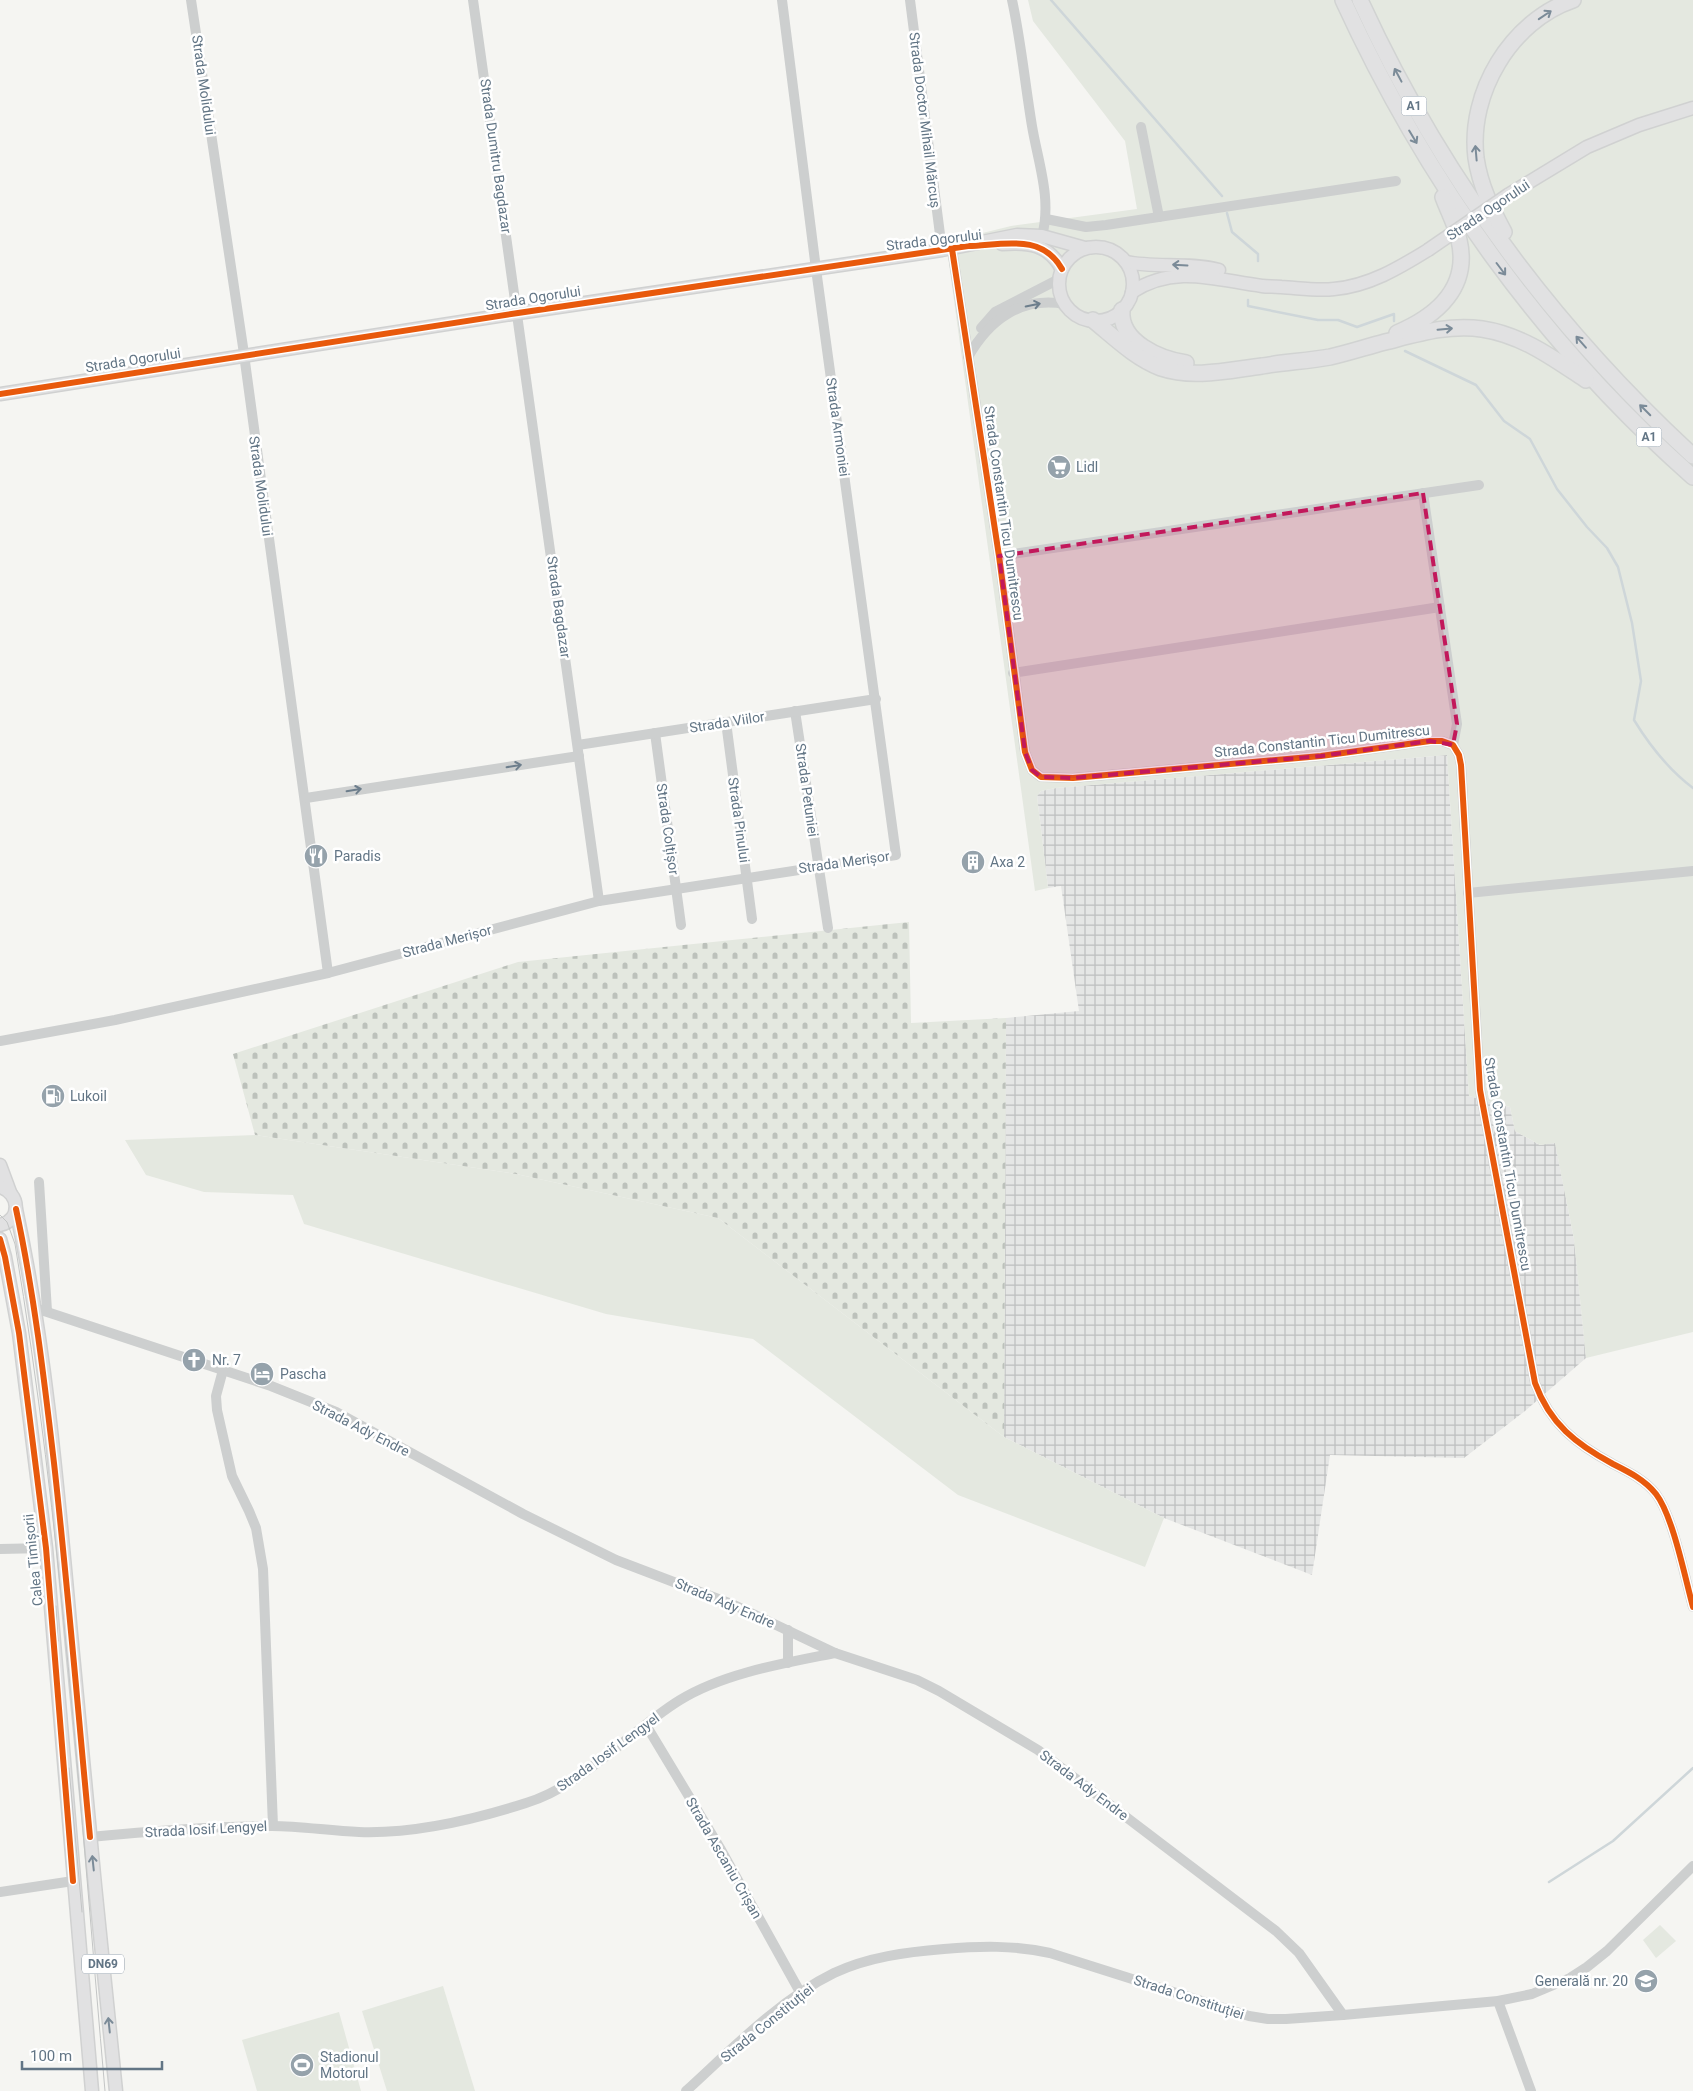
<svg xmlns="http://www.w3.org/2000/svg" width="1693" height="2091" font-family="Roboto,sans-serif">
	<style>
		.industrial { fill: url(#industrial-grid) }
		.green { fill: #e4e8e0 }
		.cemetery { fill: url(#cemetery-stones) }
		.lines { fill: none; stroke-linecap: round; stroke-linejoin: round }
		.stream { stroke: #ced6d9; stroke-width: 2.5 }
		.major-casing { stroke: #d0d1d1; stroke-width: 15 }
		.highway-casing { stroke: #d1d3d2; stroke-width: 18 }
		.minor { stroke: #cdcfcf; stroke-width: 10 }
		.major { stroke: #e1e1e2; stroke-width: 12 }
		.highway { stroke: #e1e1e2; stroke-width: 15 }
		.tram { stroke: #c3c5c5; stroke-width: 1 }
		.major-bridge-casing { stroke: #d0d1d1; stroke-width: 15; stroke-linecap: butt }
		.major-bridge { stroke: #e1e1e2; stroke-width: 12 }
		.cycleway-casing { stroke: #fff; stroke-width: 9 }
		.cycleway { stroke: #e8590c; stroke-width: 6 }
		.oneway { stroke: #7b8b98 }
		.oneway2 { stroke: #6d7e8c }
		.marked { fill: #c2185b; fill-opacity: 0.2; stroke: #c2185b; stroke-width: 4; stroke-dasharray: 10 6; stroke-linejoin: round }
		.labels { text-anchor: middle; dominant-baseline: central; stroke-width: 5; stroke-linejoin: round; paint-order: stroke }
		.shield { fill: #fff; stroke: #919eaa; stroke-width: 1 }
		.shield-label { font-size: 12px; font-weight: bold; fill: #627585 }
		.street-label { font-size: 14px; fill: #627585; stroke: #fff }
		.poi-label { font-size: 14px; fill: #627585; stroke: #fff; text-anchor: start }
	</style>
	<defs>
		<pattern id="industrial-grid" width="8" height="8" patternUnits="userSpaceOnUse" patternTransform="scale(1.25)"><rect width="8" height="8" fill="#e5e6e5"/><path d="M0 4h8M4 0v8" fill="none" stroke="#bdbfbf"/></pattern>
		<pattern id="cemetery-stones" width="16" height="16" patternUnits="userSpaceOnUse" patternTransform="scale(1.25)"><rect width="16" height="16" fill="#e4e8e0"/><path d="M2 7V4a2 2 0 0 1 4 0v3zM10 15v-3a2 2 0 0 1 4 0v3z" fill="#bcc1bb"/></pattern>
	</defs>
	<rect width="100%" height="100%" fill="#f5f5f2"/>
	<polygon class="industrial" points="1447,755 1469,1096 1510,1107 1515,1131 1540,1145 1555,1142 1574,1239 1586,1358 1525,1411 1464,1458 1330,1455 1312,1575 1164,1518 1004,1437 1006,1018 1079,1011 1061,886 1048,888 1037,796 1041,791 1056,788"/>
	<g class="green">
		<polygon points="1028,0 1693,0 1693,1332 1586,1358 1574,1239 1555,1143 1540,1145 1515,1131 1510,1107 1469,1096 1447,755 1056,788 1041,791 1037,796 1048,888 1035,891 946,242 1011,226 1137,209 1125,141 1033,21"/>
		<polygon points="255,1135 516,1174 718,1218 1004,1437 1164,1518 1145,1567 958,1495 753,1339 606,1314 304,1224 293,1195 204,1192 146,1175 125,1140"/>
		<polygon points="1660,1925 1676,1941 1656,1958 1643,1940"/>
		<polygon points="443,1986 475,2091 387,2091 362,2011"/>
		<polygon points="339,2012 361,2091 257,2091 242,2040"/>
	</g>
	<polygon class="cemetery" points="909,922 911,1023 1006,1018 1004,1437 718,1218 516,1174 255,1135 233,1054 518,962"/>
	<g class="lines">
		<g class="stream">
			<polyline points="1051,0 1222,196"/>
			<polyline points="1227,213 1232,232 1258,254 1258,261"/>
			<polyline points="1248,300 1248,306 1318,320 1338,320 1357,327 1394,314 1394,321"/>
			<path d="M1405 351 1476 385 1504 421 1530 439 1557 489 1587 527 1607 548 1618 567 1632 623 1641 681 1634 720C1650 746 1669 770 1693 788"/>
			<polyline points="1549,1882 1613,1841 1693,1768"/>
		</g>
		<g class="major-casing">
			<g id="major">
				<polyline points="1508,195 1587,147 1639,125 1693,108"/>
				<path d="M1002 244C1029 242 1048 244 1062 269"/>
				<circle cx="1096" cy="284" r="37"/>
				<path d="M1126 262C1156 268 1188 262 1219 270"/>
				<path d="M1132 292C1175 264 1216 280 1262 286 1268 287 1274 286 1281 287 1299 288 1316 291 1334 289 1369 286 1399 268 1428 250"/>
				<polyline points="0,394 518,313 942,250 1017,235 1042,236 1085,248"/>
				<polyline points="0,1165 10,1192"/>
				<path d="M0 1187C20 1193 22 1220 0 1225"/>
				<path d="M16 1209C46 1348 58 1492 71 1634 85 1786 100 1939 116 2091"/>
				<polyline points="0,1239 5,1257 19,1333 46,1548 92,2091"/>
			</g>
		</g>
		<g class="highway-casing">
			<g id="highway">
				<path d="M1343 0C1426 181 1543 345 1693 477"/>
				<path d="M1360 0C1439 173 1553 327 1693 456"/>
				<path d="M1504 232C1491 208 1480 185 1476 158 1468 93 1511 21 1573 0"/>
				<path d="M1122 310C1119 342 1160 359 1186 363"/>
				<path d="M1093 320C1115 338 1135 358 1161 368 1193 379 1230 370 1262 366 1285 362 1308 361 1330 357 1348 353 1366 347 1385 342 1417 334 1449 324 1482 329 1522 335 1553 358 1586 380"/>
				<path d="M1397 333C1437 316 1470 287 1459 240 1456 225 1448 211 1443 197"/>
			</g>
		</g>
		<g class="minor">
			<polyline points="191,0 243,347 328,973"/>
			<polyline points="473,0 599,901"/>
			<polyline points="910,0 942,250"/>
			<path d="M1012 0C1021 41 1025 84 1032 126 1038 162 1052 199 1042 236"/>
			<polyline points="1141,127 1159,217"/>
			<polyline points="1046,219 1086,227 1106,225 1396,181"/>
			<path d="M952 249 999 556 1025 752 1032 770 1041 777 1073 778 1321 756 1430 741H1442L1453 745 1459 755 1461 765 1480 1090 1535 1383C1550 1424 1576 1444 1613 1464 1629 1472 1645 1480 1656 1494 1673 1516 1685 1578 1693 1607"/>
			<polyline points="981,328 995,312 1059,279"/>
			<path d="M968 357C989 320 1021 296 1065 304"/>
			<polyline points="1423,493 1457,724 1453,745"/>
			<polyline points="999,556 1479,485"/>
			<polyline points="1013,673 1440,607"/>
			<polyline points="795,711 828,928"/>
			<polyline points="726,722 752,919"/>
			<polyline points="655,733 681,925"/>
			<polyline points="578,745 876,699"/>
			<polyline points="306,798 579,756"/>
			<polyline points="1468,893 1693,871"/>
			<polyline points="0,1041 115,1020 328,973 599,901 896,855 816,269 782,0"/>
			<polyline points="39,1182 47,1311"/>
			<polyline points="35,1308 271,1386 336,1412 523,1514 616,1560 734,1605 835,1653 917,1680 939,1691 1038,1750 1276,1931 1299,1953 1343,2015"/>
			<polyline points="223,1370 216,1396 217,1410 232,1476 249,1511 256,1528 263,1569 273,1826"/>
			<polyline points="0,1549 46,1548"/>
			<polyline points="788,1663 788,1630"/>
			<polyline points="646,1725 720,1848 800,1992"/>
			<path d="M90 1837C150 1831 211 1826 272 1826 301 1826 330 1831 359 1832 415 1834 473 1820 526 1803 581 1787 631 1730 680 1700 724 1673 785 1663 835 1653"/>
			<polyline points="0,1892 73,1881"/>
			<polyline points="1498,2001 1531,2091"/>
			<path d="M686 2091C731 2050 779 2000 834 1973 868 1957 907 1952 944 1949 980 1946 1014 1945 1050 1953L1249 2016 1268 2019H1286L1343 2015 1498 2001 1532 1994 1570 1978 1587 1967 1607 1951 1693 1866"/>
		</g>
		<use href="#major" class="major"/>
		<use href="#highway" class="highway"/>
		<g class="tram">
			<path d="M0 1215 7 1222 15 1244C62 1524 80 1808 105 2091"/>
			<polyline points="56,1606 58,1641"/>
			<polyline points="69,1768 82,1912"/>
		</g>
		<g class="major-bridge-casing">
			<polyline id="major-bridge" points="1428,250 1508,195"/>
		</g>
		<use href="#major-bridge" class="major-bridge"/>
		<g class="cycleway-casing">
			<g id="cycleway">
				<path d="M952 249 999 556 1025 752 1032 770 1041 777 1073 778 1321 756 1430 741H1442L1453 745 1459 755 1461 765 1480 1090 1535 1383C1550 1424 1576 1444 1613 1464 1629 1472 1645 1480 1656 1494 1673 1516 1685 1578 1693 1607"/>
				<path d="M0 394 518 313 968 246C1003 245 1042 233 1062 269"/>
				<path d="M16 1209C34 1293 44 1378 54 1463 68 1588 78 1712 90 1837"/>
				<polyline points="0,1239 5,1257 19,1333 46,1548 73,1881"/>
			</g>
		</g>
		<use href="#cycleway" class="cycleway"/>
	</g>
	<defs><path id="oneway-shaft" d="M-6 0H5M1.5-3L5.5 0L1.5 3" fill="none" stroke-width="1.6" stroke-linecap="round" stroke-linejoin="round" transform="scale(1.25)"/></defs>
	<g class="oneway">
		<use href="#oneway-shaft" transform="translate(1545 15) rotate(-34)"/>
		<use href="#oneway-shaft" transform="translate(1398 75) rotate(-118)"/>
		<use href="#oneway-shaft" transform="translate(1413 137) rotate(59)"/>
		<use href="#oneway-shaft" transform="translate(1476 153) rotate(-95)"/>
		<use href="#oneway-shaft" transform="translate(1180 265) rotate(-177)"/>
		<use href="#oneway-shaft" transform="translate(1501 269) rotate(53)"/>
		<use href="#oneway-shaft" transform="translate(1445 329) rotate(-5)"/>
		<use href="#oneway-shaft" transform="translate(1581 342) rotate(-131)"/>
		<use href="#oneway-shaft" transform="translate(1645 410) rotate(-135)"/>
		<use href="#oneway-shaft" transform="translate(93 1863) rotate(-96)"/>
		<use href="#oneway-shaft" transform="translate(109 2025) rotate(-96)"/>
	</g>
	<g class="oneway2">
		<use href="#oneway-shaft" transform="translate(1033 305) rotate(-12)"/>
		<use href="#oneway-shaft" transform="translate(514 766) rotate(-9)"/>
		<use href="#oneway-shaft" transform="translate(354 790) rotate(-9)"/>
	</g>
	<path class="marked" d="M1423 493 1457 724 1453 745 1430 741 1321 756 1073 778 1041 777 1032 770 1025 752 999 556Z"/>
	<defs>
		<g id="supermarket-disc" transform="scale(1.25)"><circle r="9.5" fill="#95a2ab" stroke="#fff"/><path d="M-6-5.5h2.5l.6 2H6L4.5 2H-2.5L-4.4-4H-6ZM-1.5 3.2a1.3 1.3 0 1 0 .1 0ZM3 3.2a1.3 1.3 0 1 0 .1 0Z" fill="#fff"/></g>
		<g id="restaurant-disc" transform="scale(1.25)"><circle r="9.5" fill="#95a2ab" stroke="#fff"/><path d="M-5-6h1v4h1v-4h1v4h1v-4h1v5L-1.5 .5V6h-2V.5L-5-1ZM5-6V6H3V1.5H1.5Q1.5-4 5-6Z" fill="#fff"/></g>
		<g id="building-disc" transform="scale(1.25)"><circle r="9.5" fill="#95a2ab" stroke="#fff"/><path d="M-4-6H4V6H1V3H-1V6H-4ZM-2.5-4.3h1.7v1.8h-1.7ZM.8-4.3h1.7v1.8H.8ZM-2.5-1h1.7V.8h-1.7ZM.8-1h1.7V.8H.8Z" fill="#fff"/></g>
		<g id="fuel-disc" transform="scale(1.25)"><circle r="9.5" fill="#95a2ab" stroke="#fff"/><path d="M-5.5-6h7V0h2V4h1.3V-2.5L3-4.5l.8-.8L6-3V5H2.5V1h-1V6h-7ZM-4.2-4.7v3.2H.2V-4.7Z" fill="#fff"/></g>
		<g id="church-disc" transform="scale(1.25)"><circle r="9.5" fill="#95a2ab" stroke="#fff"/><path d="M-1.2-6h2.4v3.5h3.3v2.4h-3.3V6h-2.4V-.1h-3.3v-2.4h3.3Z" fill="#fff"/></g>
		<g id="hotel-disc" transform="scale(1.25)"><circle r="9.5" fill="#95a2ab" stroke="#fff"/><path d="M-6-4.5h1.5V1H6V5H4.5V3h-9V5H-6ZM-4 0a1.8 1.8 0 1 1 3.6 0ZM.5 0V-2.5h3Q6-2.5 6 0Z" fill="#fff"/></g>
		<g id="school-disc" transform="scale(1.25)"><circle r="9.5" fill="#95a2ab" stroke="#fff"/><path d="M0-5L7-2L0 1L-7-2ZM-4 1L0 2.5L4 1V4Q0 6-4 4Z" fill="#fff"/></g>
		<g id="stadium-disc" transform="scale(1.25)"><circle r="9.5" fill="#95a2ab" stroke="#fff"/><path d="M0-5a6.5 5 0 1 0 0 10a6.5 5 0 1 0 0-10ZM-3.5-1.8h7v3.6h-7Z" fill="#fff"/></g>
	</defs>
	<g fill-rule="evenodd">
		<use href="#supermarket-disc" x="1059" y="467"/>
		<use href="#restaurant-disc" x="316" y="856"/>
		<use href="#building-disc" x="973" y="862"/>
		<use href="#fuel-disc" x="53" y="1096"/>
		<use href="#church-disc" x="194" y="1360"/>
		<use href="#hotel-disc" x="262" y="1374"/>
		<use href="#school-disc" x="1646" y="1981"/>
		<use href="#stadium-disc" x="302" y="2065"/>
	</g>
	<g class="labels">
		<g class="shield">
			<rect x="1401.5" y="96.5" width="25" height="19" rx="4"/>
			<rect x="1636.5" y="427.5" width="25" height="19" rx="4"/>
			<rect x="82" y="1954.5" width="42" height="19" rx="4"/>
		</g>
		<g class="shield-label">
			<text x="1414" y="106">A1</text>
			<text x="1649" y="437">A1</text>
			<text x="103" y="1964">DN69</text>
		</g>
		<g class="street-label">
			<text transform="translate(204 85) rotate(82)">Strada Molidului</text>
			<text transform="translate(925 120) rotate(83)">Strada Doctor Mihail Mărcuș</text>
			<text transform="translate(496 156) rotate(82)">Strada Dumitru Bagdazar</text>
			<text transform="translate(1488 210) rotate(-34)">Strada Ogorului</text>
			<text transform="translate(934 240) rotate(-7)">Strada Ogorului</text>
			<text transform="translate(533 298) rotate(-9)">Strada Ogorului</text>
			<text transform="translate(133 360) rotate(-9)">Strada Ogorului</text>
			<text transform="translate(838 427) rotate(82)">Strada Armoniei</text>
			<text transform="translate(261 486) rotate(82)">Strada Molidului</text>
			<text transform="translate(1004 513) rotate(82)">Strada Constantin Ticu Dumitrescu</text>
			<text transform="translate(559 607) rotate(82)">Strada Bagdazar</text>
			<text transform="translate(727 722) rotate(-9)">Strada Viilor</text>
			<text transform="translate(1322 741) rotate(-6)">Strada Constantin Ticu Dumitrescu</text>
			<text transform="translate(807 790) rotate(82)">Strada Petuniei</text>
			<text transform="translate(739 820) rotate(82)">Strada Pinului</text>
			<text transform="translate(668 829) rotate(82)">Strada Colțișor</text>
			<text transform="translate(844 862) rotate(-8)">Strada Merișor</text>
			<text transform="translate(447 941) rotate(-15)">Strada Merișor</text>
			<text transform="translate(1508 1164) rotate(80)">Strada Constantin Ticu Dumitrescu</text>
			<text transform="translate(361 1428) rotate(27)">Strada Ady Endre</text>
			<text transform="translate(33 1560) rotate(-96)">Calea Timișorii</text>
			<text transform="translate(725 1603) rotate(23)">Strada Ady Endre</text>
			<text transform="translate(608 1752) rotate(-36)">Strada Iosif Lengyel</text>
			<text transform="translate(1084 1785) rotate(37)">Strada Ady Endre</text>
			<text transform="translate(206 1829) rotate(-3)">Strada Iosif Lengyel</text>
			<text transform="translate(724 1858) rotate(60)">Strada Ascaniu Crișan</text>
			<text transform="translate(1189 1997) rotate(18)">Strada Constituției</text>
			<text transform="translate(767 2023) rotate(-39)">Strada Constituției</text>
		</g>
		<g class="poi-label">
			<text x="1076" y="467">Lidl</text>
			<text x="334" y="856">Paradis</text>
			<text x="990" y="862">Axa 2</text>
			<text x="70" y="1096">Lukoil</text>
			<text x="212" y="1360">Nr. 7</text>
			<text x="280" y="1374">Pascha</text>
			<text x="1628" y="1981" text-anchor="end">Generală nr. 20</text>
			<text x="320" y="2057">Stadionul<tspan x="320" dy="16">Motorul</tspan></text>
		</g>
	</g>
	<path d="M22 2061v8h140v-8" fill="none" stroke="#627585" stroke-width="2.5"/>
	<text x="30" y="2061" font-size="15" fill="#627585" stroke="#ffffff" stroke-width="4" paint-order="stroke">100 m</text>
</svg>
